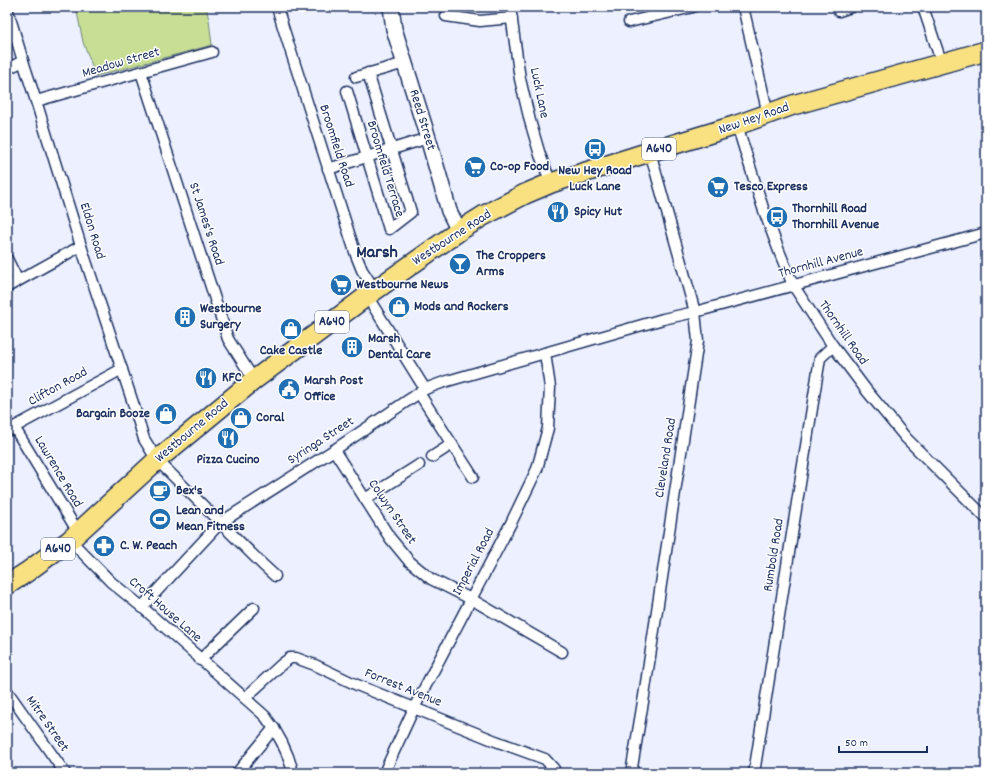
<svg xmlns="http://www.w3.org/2000/svg" width="993" height="780" font-family="Dekko,sans-serif">
	<style>
		.green { fill: #c7de94; stroke: #718679 }
		.lines { fill: none; stroke-linecap: round; stroke-linejoin: round }
		.street-casing { stroke: #1b2f5e; stroke-width: 13 }
		.secondary-casing { stroke: #1b2f5e; stroke-width: 18 }
		.highway-casing { stroke: #1b2f5e; stroke-width: 22 }
		.street { stroke: #fff; stroke-width: 10 }
		.secondary { stroke: #fff; stroke-width: 15 }
		.highway { stroke: #f9e181; stroke-width: 19 }
		.labels { text-anchor: middle; dominant-baseline: central; stroke-width: 3; stroke-linejoin: round; paint-order: stroke }
		.shield { fill: #fff; stroke: #5f6d8e; stroke-width: 1 }
		.shield-label { font-size: 13px; font-weight: bold; fill: #1b2f5e }
		.street-label { font-size: 14px; fill: #1b2f5e; stroke: #fff }
		.poi-label { font-size: 14px; font-weight: bold; fill: #1b2f5e; stroke: #fff; text-anchor: start }
		.district-label { font-size: 18px; font-weight: bold; fill: #1b2f5e; stroke: #fff }
	</style>
	<rect width="100%" height="100%" fill="#ecf0ff"/>
	<filter id="ink" filterUnits="userSpaceOnUse"><feTurbulence type="fractalNoise" baseFrequency=".025" numOctaves="2"/><feDisplacementMap in="SourceGraphic" scale="8" xChannelSelector="R" yChannelSelector="G"/><feConvolveMatrix kernelMatrix="1 2 1 2 8 2 1 2 1" color-interpolation-filters="sRGB"/></filter>
	<g filter="url(#ink)">
		<polygon class="green" points="76,7 206,7 209,20 212,45 96,76 83,42"/>
		<g class="lines">
			<g class="street-casing">
				<g id="street">
					<polyline points="277,7 283,27 356,255 362,270 375,290"/>
					<polyline points="510,7 520,79 530,121 540,155 551,183"/>
					<polyline points="743,7 768,114"/>
					<polyline points="923,7 942,64"/>
					<polyline points="7,8 23,61 36,101 81,246 133,403 144,439 157,460 263,565 275,576"/>
					<polyline points="839,11 851,7"/>
					<polyline points="446,16 480,21 512,18"/>
					<polyline points="629,22 693,7"/>
					<polyline points="7,69 23,61"/>
					<polyline points="141,72 228,339 254,380"/>
					<polyline points="356,77 405,63"/>
					<polyline points="347,91 389,229 411,212 368,73"/>
					<polyline points="36,101 212,52"/>
					<polyline points="737,125 763,208 779,251 793,285 833,346 867,391 906,438 986,518"/>
					<polyline points="328,169 428,138"/>
					<polyline points="7,259 18,281"/>
					<polyline points="7,287 81,246"/>
					<polyline points="367,296 425,389"/>
					<polyline points="419,393 473,477"/>
					<polyline points="14,427 78,532"/>
					<polyline points="7,431 122,369"/>
					<polyline points="334,450 390,538 409,561 431,579 471,599 562,652"/>
					<polyline points="432,457 452,444"/>
					<polyline points="365,499 419,465"/>
					<path d="M70 540 111 582 142 607 265 716C279 734 288 751 293 773"/>
					<polyline points="142,607 220,523 334,450 425,389 444,382 663,319 695,312 986,233"/>
					<polyline points="200,660 254,608"/>
					<polyline points="7,691 65,773"/>
					<polyline points="245,698 282,664 290,658 296,658 315,665 357,685 414,708 493,740 545,759 554,769 555,773"/>
					<polyline points="237,773 274,728"/>
					<polyline points="384,773 414,708 511,523 537,469 548,428 550,387 545,353"/>
					<polyline points="631,773 644,696 698,341 695,312 650,152"/>
					<polyline points="754,773 820,358 833,346"/>
				</g>
			</g>
			<g class="secondary-casing">
				<polyline id="secondary" points="391,7 394,29 428,138 449,211 459,231"/>
			</g>
			<g class="highway-casing">
				<polyline id="highway" points="7,585 27,572 70,540 157,460 254,380 371,293 459,231 483,216 525,194 551,183 662,148 737,125 793,105 986,51"/>
			</g>
			<use href="#street" class="street"/>
			<use href="#secondary" class="secondary"/>
			<use href="#highway" class="highway"/>
		</g>
	</g>
	<defs>
		<g id="bus-disc" transform="scale(1.15)"><circle r="9.5" fill="#1f6fb2" stroke="#fff"/><path d="M-5-6H5V4H4V6H2V4H-2V6H-4V4H-5ZM-3.5-4V0h7V-4ZM-3.5 1.2v1.5H-2V1.2ZM2 1.2v1.5H3.5V1.2Z" fill="#fff"/></g>
		<g id="supermarket-disc" transform="scale(1.15)"><circle r="9.5" fill="#1f6fb2" stroke="#fff"/><path d="M-6-5.5h2.5l.6 2H6L4.5 2H-2.5L-4.4-4H-6ZM-1.5 3.2a1.3 1.3 0 1 0 .1 0ZM3 3.2a1.3 1.3 0 1 0 .1 0Z" fill="#fff"/></g>
		<g id="restaurant-disc" transform="scale(1.15)"><circle r="9.5" fill="#1f6fb2" stroke="#fff"/><path d="M-5-6h1v4h1v-4h1v4h1v-4h1v5L-1.5 .5V6h-2V.5L-5-1ZM5-6V6H3V1.5H1.5Q1.5-4 5-6Z" fill="#fff"/></g>
		<g id="bar-disc" transform="scale(1.15)"><circle r="9.5" fill="#1f6fb2" stroke="#fff"/><path d="M-6-5H6L.8 .8V4.5H3.5V6h-7V4.5H-.8V.8Z" fill="#fff"/></g>
		<g id="shop-disc" transform="scale(1.15)"><circle r="9.5" fill="#1f6fb2" stroke="#fff"/><path d="M-5-2.5h2.3a2.7 3.5 0 0 1 5.4 0H5L5.5 6h-11ZM-1.5-2.5h3a1.5 2.3 0 0 0-3 0Z" fill="#fff"/></g>
		<g id="building-disc" transform="scale(1.15)"><circle r="9.5" fill="#1f6fb2" stroke="#fff"/><path d="M-4-6H4V6H1V3H-1V6H-4ZM-2.5-4.3h1.7v1.8h-1.7ZM.8-4.3h1.7v1.8H.8ZM-2.5-1h1.7V.8h-1.7ZM.8-1h1.7V.8H.8Z" fill="#fff"/></g>
		<g id="civic-disc" transform="scale(1.15)"><circle r="9.5" fill="#1f6fb2" stroke="#fff"/><path d="M-.6-6.5H3V-4.5H.6V-3L4-1V1h2V6H-6V1h2V-1L-.6-3ZM-1.2 2.5V6h2.4V2.5Z" fill="#fff"/></g>
		<g id="cafe-disc" transform="scale(1.15)"><circle r="9.5" fill="#1f6fb2" stroke="#fff"/><path d="M-5.5-4.5H6V0H3Q3 3.5 0 3.5H-2.5Q-5.5 3.5-5.5 0ZM3-3.2v2h1.7v-2ZM-6 4.5H4V6H-6Z" fill="#fff"/></g>
		<g id="stadium-disc" transform="scale(1.15)"><circle r="9.5" fill="#1f6fb2" stroke="#fff"/><path d="M0-5a6.5 5 0 1 0 0 10a6.5 5 0 1 0 0-10ZM-3.5-1.8h7v3.6h-7Z" fill="#fff"/></g>
		<g id="pharmacy-disc" transform="scale(1.15)"><circle r="9.5" fill="#1f6fb2" stroke="#fff"/><path d="M-2-6h4v4h4v4h-4v4h-4v-4h-4v-4h4Z" fill="#fff"/></g>
	</defs>
	<g fill-rule="evenodd">
		<use href="#bus-disc" x="595" y="149"/>
		<use href="#supermarket-disc" x="475" y="167"/>
		<use href="#supermarket-disc" x="718" y="187"/>
		<use href="#restaurant-disc" x="558" y="212"/>
		<use href="#bus-disc" x="777" y="217"/>
		<use href="#bar-disc" x="460" y="264"/>
		<use href="#supermarket-disc" x="341" y="285"/>
		<use href="#shop-disc" x="399" y="307"/>
		<use href="#building-disc" x="185" y="317"/>
		<use href="#shop-disc" x="291" y="329"/>
		<use href="#building-disc" x="352" y="347"/>
		<use href="#restaurant-disc" x="206" y="378"/>
		<use href="#civic-disc" x="289" y="389"/>
		<use href="#shop-disc" x="166" y="414"/>
		<use href="#shop-disc" x="241" y="418"/>
		<use href="#restaurant-disc" x="228" y="438"/>
		<use href="#cafe-disc" x="160" y="491"/>
		<use href="#stadium-disc" x="160" y="519"/>
		<use href="#pharmacy-disc" x="104" y="546"/>
	</g>
	<g class="labels">
		<g class="shield">
			<rect x="642" y="138" width="34" height="22" rx="3"/>
			<rect x="315" y="311" width="34" height="22" rx="3"/>
			<rect x="41" y="538" width="34" height="22" rx="3"/>
		</g>
		<g class="shield-label">
			<text x="659" y="149">A640</text>
			<text x="332" y="322">A640</text>
			<text x="58" y="549">A640</text>
		</g>
		<g class="street-label">
			<text transform="translate(121 63) rotate(-16)">Meadow Street</text>
			<text transform="translate(539 93) rotate(78)">Luck Lane</text>
			<text transform="translate(754 119) rotate(-19)">New Hey Road</text>
			<text transform="translate(422 120) rotate(73)">Reed Street</text>
			<text transform="translate(336 146) rotate(72)">Broomfield Road</text>
			<text transform="translate(385 169) rotate(73)">Broomfield Terrace</text>
			<text transform="translate(206 224) rotate(72)">St James's Road</text>
			<text transform="translate(92 231) rotate(73)">Eldon Road</text>
			<text transform="translate(452 238) rotate(-33)">Westbourne Road</text>
			<text transform="translate(821 263) rotate(-15)">Thornhill Avenue</text>
			<text transform="translate(843 333) rotate(55)">Thornhill Road</text>
			<text transform="translate(58 387) rotate(-29)">Clifton Road</text>
			<text transform="translate(192 431) rotate(-40)">Westbourne Road</text>
			<text transform="translate(321 441) rotate(-33)">Syringa Street</text>
			<text transform="translate(666 458) rotate(-81)">Cleveland Road</text>
			<text transform="translate(58 472) rotate(59)">Lawrence Road</text>
			<text transform="translate(392 512) rotate(56)">Colwyn Street</text>
			<text transform="translate(774 555) rotate(-81)">Rumbold Road</text>
			<text transform="translate(474 562) rotate(-62)">Imperial Road</text>
			<text transform="translate(165 610) rotate(41)">Croft House Lane</text>
			<text transform="translate(403 688) rotate(22)">Forrest Avenue</text>
			<text transform="translate(47 724) rotate(55)">Mitre Street</text>
		</g>
		<g class="poi-label">
			<text x="490" y="167">Co-op Food</text>
			<text x="595" y="171" text-anchor="middle">New Hey Road<tspan x="595" dy="16">Luck Lane</tspan></text>
			<text x="734" y="187">Tesco Express</text>
			<text x="792" y="209">Thornhill Road<tspan x="792" dy="16">Thornhill Avenue</tspan></text>
			<text x="574" y="212">Spicy Hut</text>
			<text x="476" y="256">The Croppers<tspan x="476" dy="16">Arms</tspan></text>
			<text x="356" y="285">Westbourne News</text>
			<text x="414" y="307">Mods and Rockers</text>
			<text x="200" y="309">Westbourne<tspan x="200" dy="16">Surgery</tspan></text>
			<text x="368" y="339">Marsh<tspan x="368" dy="16">Dental Care</tspan></text>
			<text x="291" y="351" text-anchor="middle">Cake Castle</text>
			<text x="222" y="378">KFC</text>
			<text x="304" y="381">Marsh Post<tspan x="304" dy="16">Office</tspan></text>
			<text x="150" y="414" text-anchor="end">Bargain Booze</text>
			<text x="256" y="418">Coral</text>
			<text x="228" y="460" text-anchor="middle">Pizza Cucino</text>
			<text x="176" y="491">Bex's</text>
			<text x="176" y="511">Lean and<tspan x="176" dy="16">Mean Fitness</tspan></text>
			<text x="120" y="546">C. W. Peach</text>
		</g>
		<g class="district-label">
			<text x="377" y="253">Marsh</text>
		</g>
	</g>
	<rect width="993" height="780" fill="none" stroke="#fff" stroke-width="24"/>
	<rect x="12" y="12" width="969" height="756" fill="none" stroke="#1b2f5e" stroke-width="1.5" filter="url(#ink)"/>
	<path d="M839 746v6h88v-6" fill="none" stroke="#1b2f5e" stroke-width="2"/>
	<text x="845" y="746" font-size="12" fill="#1b2f5e" stroke="#ffffff" stroke-width="3" paint-order="stroke">50 m</text>
</svg>
